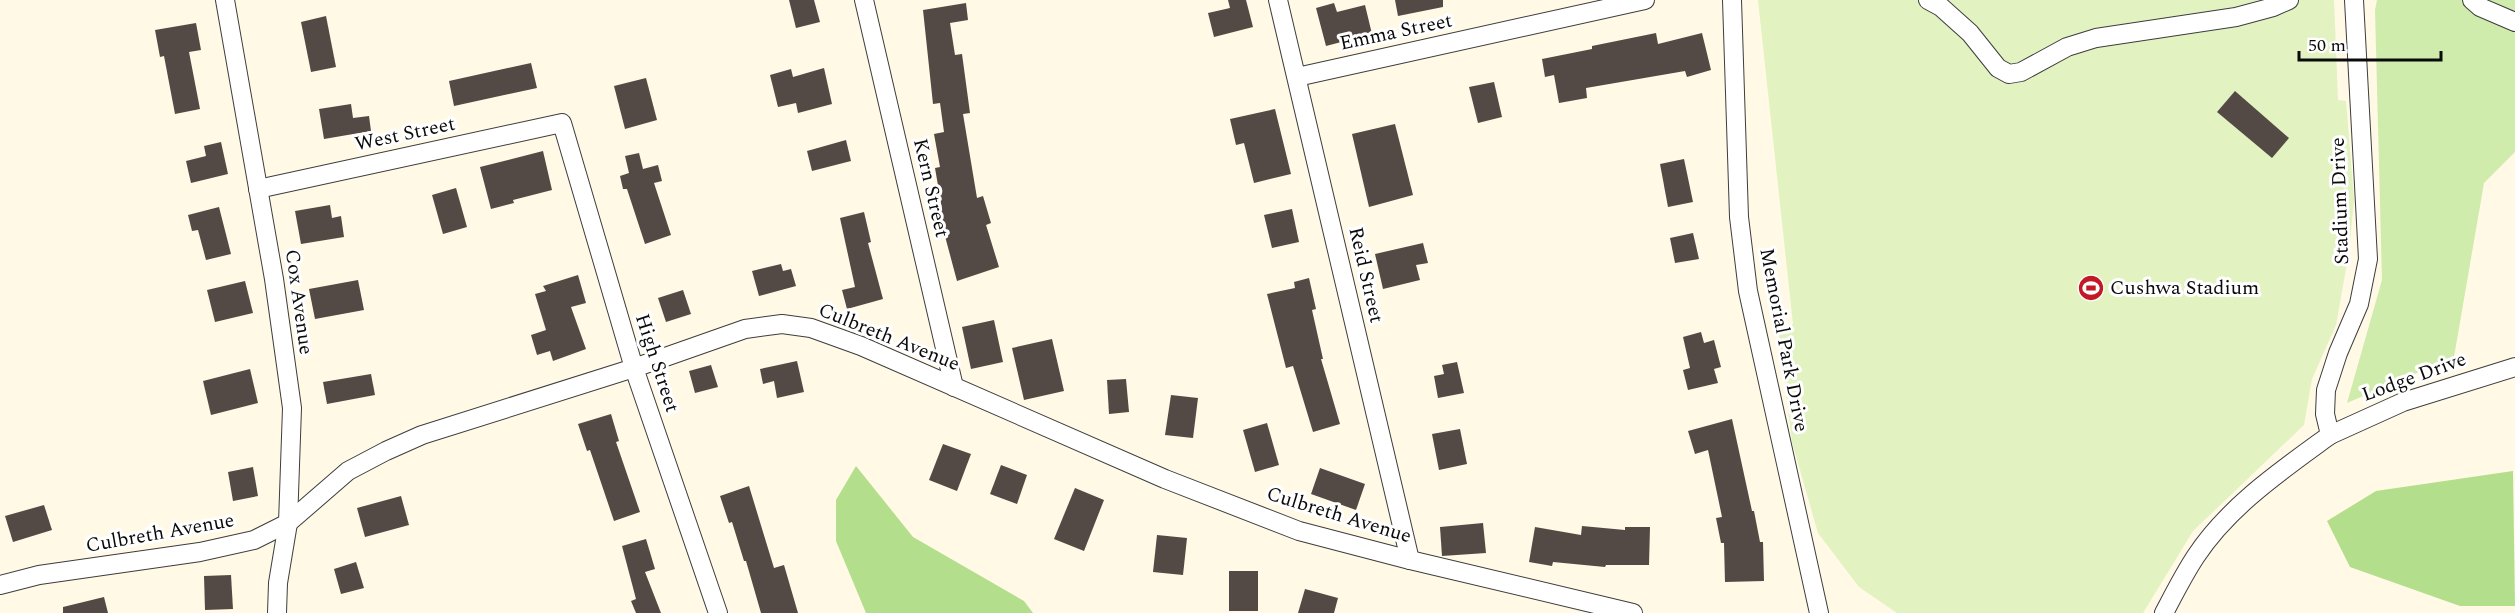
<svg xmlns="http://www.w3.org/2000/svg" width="2515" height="613" font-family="Spectral,serif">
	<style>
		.green { fill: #cfecad }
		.forest { fill: #b3de8b }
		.pitch { fill: #e2f2c0 }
		.building { fill: #534a45 }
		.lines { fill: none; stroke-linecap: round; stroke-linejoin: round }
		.street-casing { stroke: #3d3d3d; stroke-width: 20 }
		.street { stroke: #fff; stroke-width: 18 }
		.labels { text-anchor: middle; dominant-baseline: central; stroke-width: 6; stroke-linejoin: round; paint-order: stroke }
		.street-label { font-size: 20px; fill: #0a0a0a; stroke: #fff }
		.poi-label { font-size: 20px; fill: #0a0a0a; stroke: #fff; text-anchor: start }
	</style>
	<rect width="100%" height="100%" fill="#fff9e6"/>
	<polygon class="green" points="2377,0 2515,0 2515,152 2484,183 2454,357 2347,403 2382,280 2375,10"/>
	<g class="forest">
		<polygon points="856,466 913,537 1024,601 1033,613 866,613 836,541 836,500"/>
		<polygon points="2513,471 2515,606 2460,606 2350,567 2327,521 2376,491"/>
	</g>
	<polygon class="pitch" points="1758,0 2334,0 2338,100 2346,101 2354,199 2349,252 2336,325 2312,379 2304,425 2193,531 2143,613 1897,613 1859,587 1818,533 1792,442 1779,335 1793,324"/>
	<g class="building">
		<polygon points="789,0 814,0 820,22 796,28"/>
		<polygon points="1228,0 1246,0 1253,27 1214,37 1208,13 1230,8"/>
		<polygon points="1395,0 1443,0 1443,7 1398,16"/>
		<polygon points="966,3 968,20 950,23 955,55 962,54 970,113 963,114 977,198 983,196 991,223 986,225 999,267 957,281 938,210 942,209 935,168 940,167 934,134 944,132 940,103 933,104 923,10"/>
		<polygon points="1334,3 1337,12 1365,5 1372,34 1326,46 1316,8"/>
		<polygon points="326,16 336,67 311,72 301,22"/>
		<polygon points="196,23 201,50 189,52 200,109 175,114 164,56 160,57 155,30"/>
		<polygon points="1656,33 1658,44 1702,33 1711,70 1687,77 1685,71 1586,88 1587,98 1559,103 1554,75 1545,77 1542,59 1592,49 1592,46"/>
		<polygon points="531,63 537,88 454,106 449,81"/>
		<polygon points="824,68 832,104 798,113 796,103 778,107 770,75 791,69 793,77"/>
		<polygon points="646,78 657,120 625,129 614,86"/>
		<polygon points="1494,82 1502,117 1478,123 1469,87"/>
		<polygon points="2235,91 2289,138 2272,158 2217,112"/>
		<polygon points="351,104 353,118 369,116 371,131 324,139 319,109"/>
		<polygon points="1275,109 1291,174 1254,183 1244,143 1236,145 1230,119"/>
		<polygon points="1395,124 1413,195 1369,207 1352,134"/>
		<polygon points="846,140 851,161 812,171 807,151"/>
		<polygon points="221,142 228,174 191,183 186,161 206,156 204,146"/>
		<polygon points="543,151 552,190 513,200 514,203 491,209 480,167"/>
		<polygon points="639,153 643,169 658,165 662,181 654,183 671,235 645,244 627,189 623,189 620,176 629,173 625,156"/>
		<polygon points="1684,159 1693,202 1668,207 1660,164"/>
		<polygon points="456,188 467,227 443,234 432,195"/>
		<polygon points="330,205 332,218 341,216 344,237 301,244 295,211"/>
		<polygon points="219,207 231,254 206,260 198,230 192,231 188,215"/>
		<polygon points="1292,209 1299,242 1272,248 1264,215"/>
		<polygon points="864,212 871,242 868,243 883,299 847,309 842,290 855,287 840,218"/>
		<polygon points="1693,233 1699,259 1675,263 1670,238"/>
		<polygon points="1423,243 1428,263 1416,265 1420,280 1383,289 1375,254"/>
		<polygon points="781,264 783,271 791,269 796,286 759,296 752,271"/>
		<polygon points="578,275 586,303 571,307 586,349 553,361 550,351 537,355 531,335 546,330 535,294 546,291 543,286"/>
		<polygon points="1309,278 1316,309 1312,310 1323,359 1321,359 1340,424 1313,432 1293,366 1286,368 1267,294 1295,288 1294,282"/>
		<polygon points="358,280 364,310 315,319 309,289"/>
		<polygon points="245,281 253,313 215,322 207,290"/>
		<polygon points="683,290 691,314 666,322 658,298"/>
		<polygon points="994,320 1003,362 971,369 962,327"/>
		<polygon points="1701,332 1704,343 1714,340 1721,367 1714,369 1718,383 1688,390 1683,370 1690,368 1683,337"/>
		<polygon points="1052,339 1064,391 1024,400 1012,348"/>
		<polygon points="797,361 804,392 777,398 774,381 763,384 760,369"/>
		<polygon points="1457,362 1464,393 1438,398 1434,376 1444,374 1442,365"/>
		<polygon points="711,365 718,387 695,393 689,371"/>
		<polygon points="250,369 258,403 211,415 203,381"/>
		<polygon points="371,374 375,395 327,404 323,382"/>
		<polygon points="1126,379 1129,412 1109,414 1107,380"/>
		<polygon points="1171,395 1198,398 1193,438 1165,435"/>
		<polygon points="611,414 619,441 616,442 640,512 614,521 590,450 587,451 578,424"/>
		<polygon points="1732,419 1752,511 1754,511 1760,542 1763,542 1764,581 1725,582 1724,543 1721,543 1716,518 1722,517 1708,450 1695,454 1688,431"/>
		<polygon points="1267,423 1279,465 1255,472 1243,430"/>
		<polygon points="1460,429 1467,464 1439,470 1432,434"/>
		<polygon points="943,444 971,454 957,491 929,480"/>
		<polygon points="1001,465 1027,475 1017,504 990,494"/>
		<polygon points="253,467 258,496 233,501 228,472"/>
		<polygon points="1320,468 1365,484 1356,510 1311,494"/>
		<polygon points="749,486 774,568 784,565 798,613 761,613 746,561 744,561 732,522 729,523 720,496"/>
		<polygon points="1075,488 1104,500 1084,551 1054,539"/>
		<polygon points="401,496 409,525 365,537 357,508"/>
		<polygon points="44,505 52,530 13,542 5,516"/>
		<polygon points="1483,523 1486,553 1442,556 1440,527"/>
		<polygon points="1582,526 1625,530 1625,527 1650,527 1649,565 1606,565 1605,567 1553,562 1552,566 1529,562 1535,527 1581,535"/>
		<polygon points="1157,535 1187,538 1183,575 1153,572"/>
		<polygon points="646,539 655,569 645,572 661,613 636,613 631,601 636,599 622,546"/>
		<polygon points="356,562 364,588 341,594 334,569"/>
		<rect x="1229" y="571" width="29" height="40"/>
		<polygon points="231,575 233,609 205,610 204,576"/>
		<polygon points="1305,589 1338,598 1334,613 1298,613"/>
		<polygon points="104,597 108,613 63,613 63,607"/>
	</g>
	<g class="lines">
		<g class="street-casing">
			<g id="street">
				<polyline points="225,0 274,279 292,408 288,523 278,583 277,613"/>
				<polyline points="864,0 954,387"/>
				<polyline points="1278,0 1410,560"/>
				<polyline points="1732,0 1739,217 1748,291 1819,613"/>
				<polyline points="1928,0 1941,7 1970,33 1998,68 2009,74 2021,72 2067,47 2096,38 2236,17 2273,7 2289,0"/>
				<polyline points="2472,0 2480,7 2515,22"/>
				<polyline points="1297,77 1645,0"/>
				<polyline points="258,189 562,123 634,368 718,613"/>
				<polyline points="2330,435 2403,402 2515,367"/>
				<polyline points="0,585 39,575 200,552 254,540 288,523 348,471 386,451 422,435 634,368 745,329 782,324 811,328 861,346 1165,479 1299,531 1410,560 1633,613"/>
				<path d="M2164 613C2174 594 2184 574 2196 556 2229 506 2282 470 2330 435L2325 414 2326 390 2338 353 2359 304 2368 259 2354 0"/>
			</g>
		</g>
		<use href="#street" class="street"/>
	</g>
	<defs>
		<g id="stadium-disc" transform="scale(1.35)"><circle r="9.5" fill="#c31825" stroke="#fff"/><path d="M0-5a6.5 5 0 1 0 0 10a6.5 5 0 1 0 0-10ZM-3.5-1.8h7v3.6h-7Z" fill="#fff"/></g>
	</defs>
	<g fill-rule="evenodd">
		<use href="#stadium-disc" x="2091" y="288"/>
	</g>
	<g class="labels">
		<g class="street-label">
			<text transform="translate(1396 32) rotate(-12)">Emma Street</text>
			<text transform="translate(405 134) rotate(-12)">West Street</text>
			<text transform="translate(931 188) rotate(77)">Kern Street</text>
			<text transform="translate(2340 201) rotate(-92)">Stadium Drive</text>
			<text transform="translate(1366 275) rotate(77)">Reid Street</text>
			<text transform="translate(299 302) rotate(82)">Cox Avenue</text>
			<text transform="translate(889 337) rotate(22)">Culbreth Avenue</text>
			<text transform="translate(1784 340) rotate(79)">Memorial Park Drive</text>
			<text transform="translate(657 363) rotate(72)">High Street</text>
			<text transform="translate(2414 377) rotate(-20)">Lodge Drive</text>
			<text transform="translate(1339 515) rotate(17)">Culbreth Avenue</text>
			<text transform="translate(160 533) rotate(-10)">Culbreth Avenue</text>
		</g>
		<g class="poi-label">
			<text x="2110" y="288">Cushwa Stadium</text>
		</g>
	</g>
	<path d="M2299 51v9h142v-9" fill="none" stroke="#0a0a0a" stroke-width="3"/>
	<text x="2308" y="51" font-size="18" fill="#0a0a0a" stroke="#ffffff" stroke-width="4.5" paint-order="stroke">50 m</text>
</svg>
